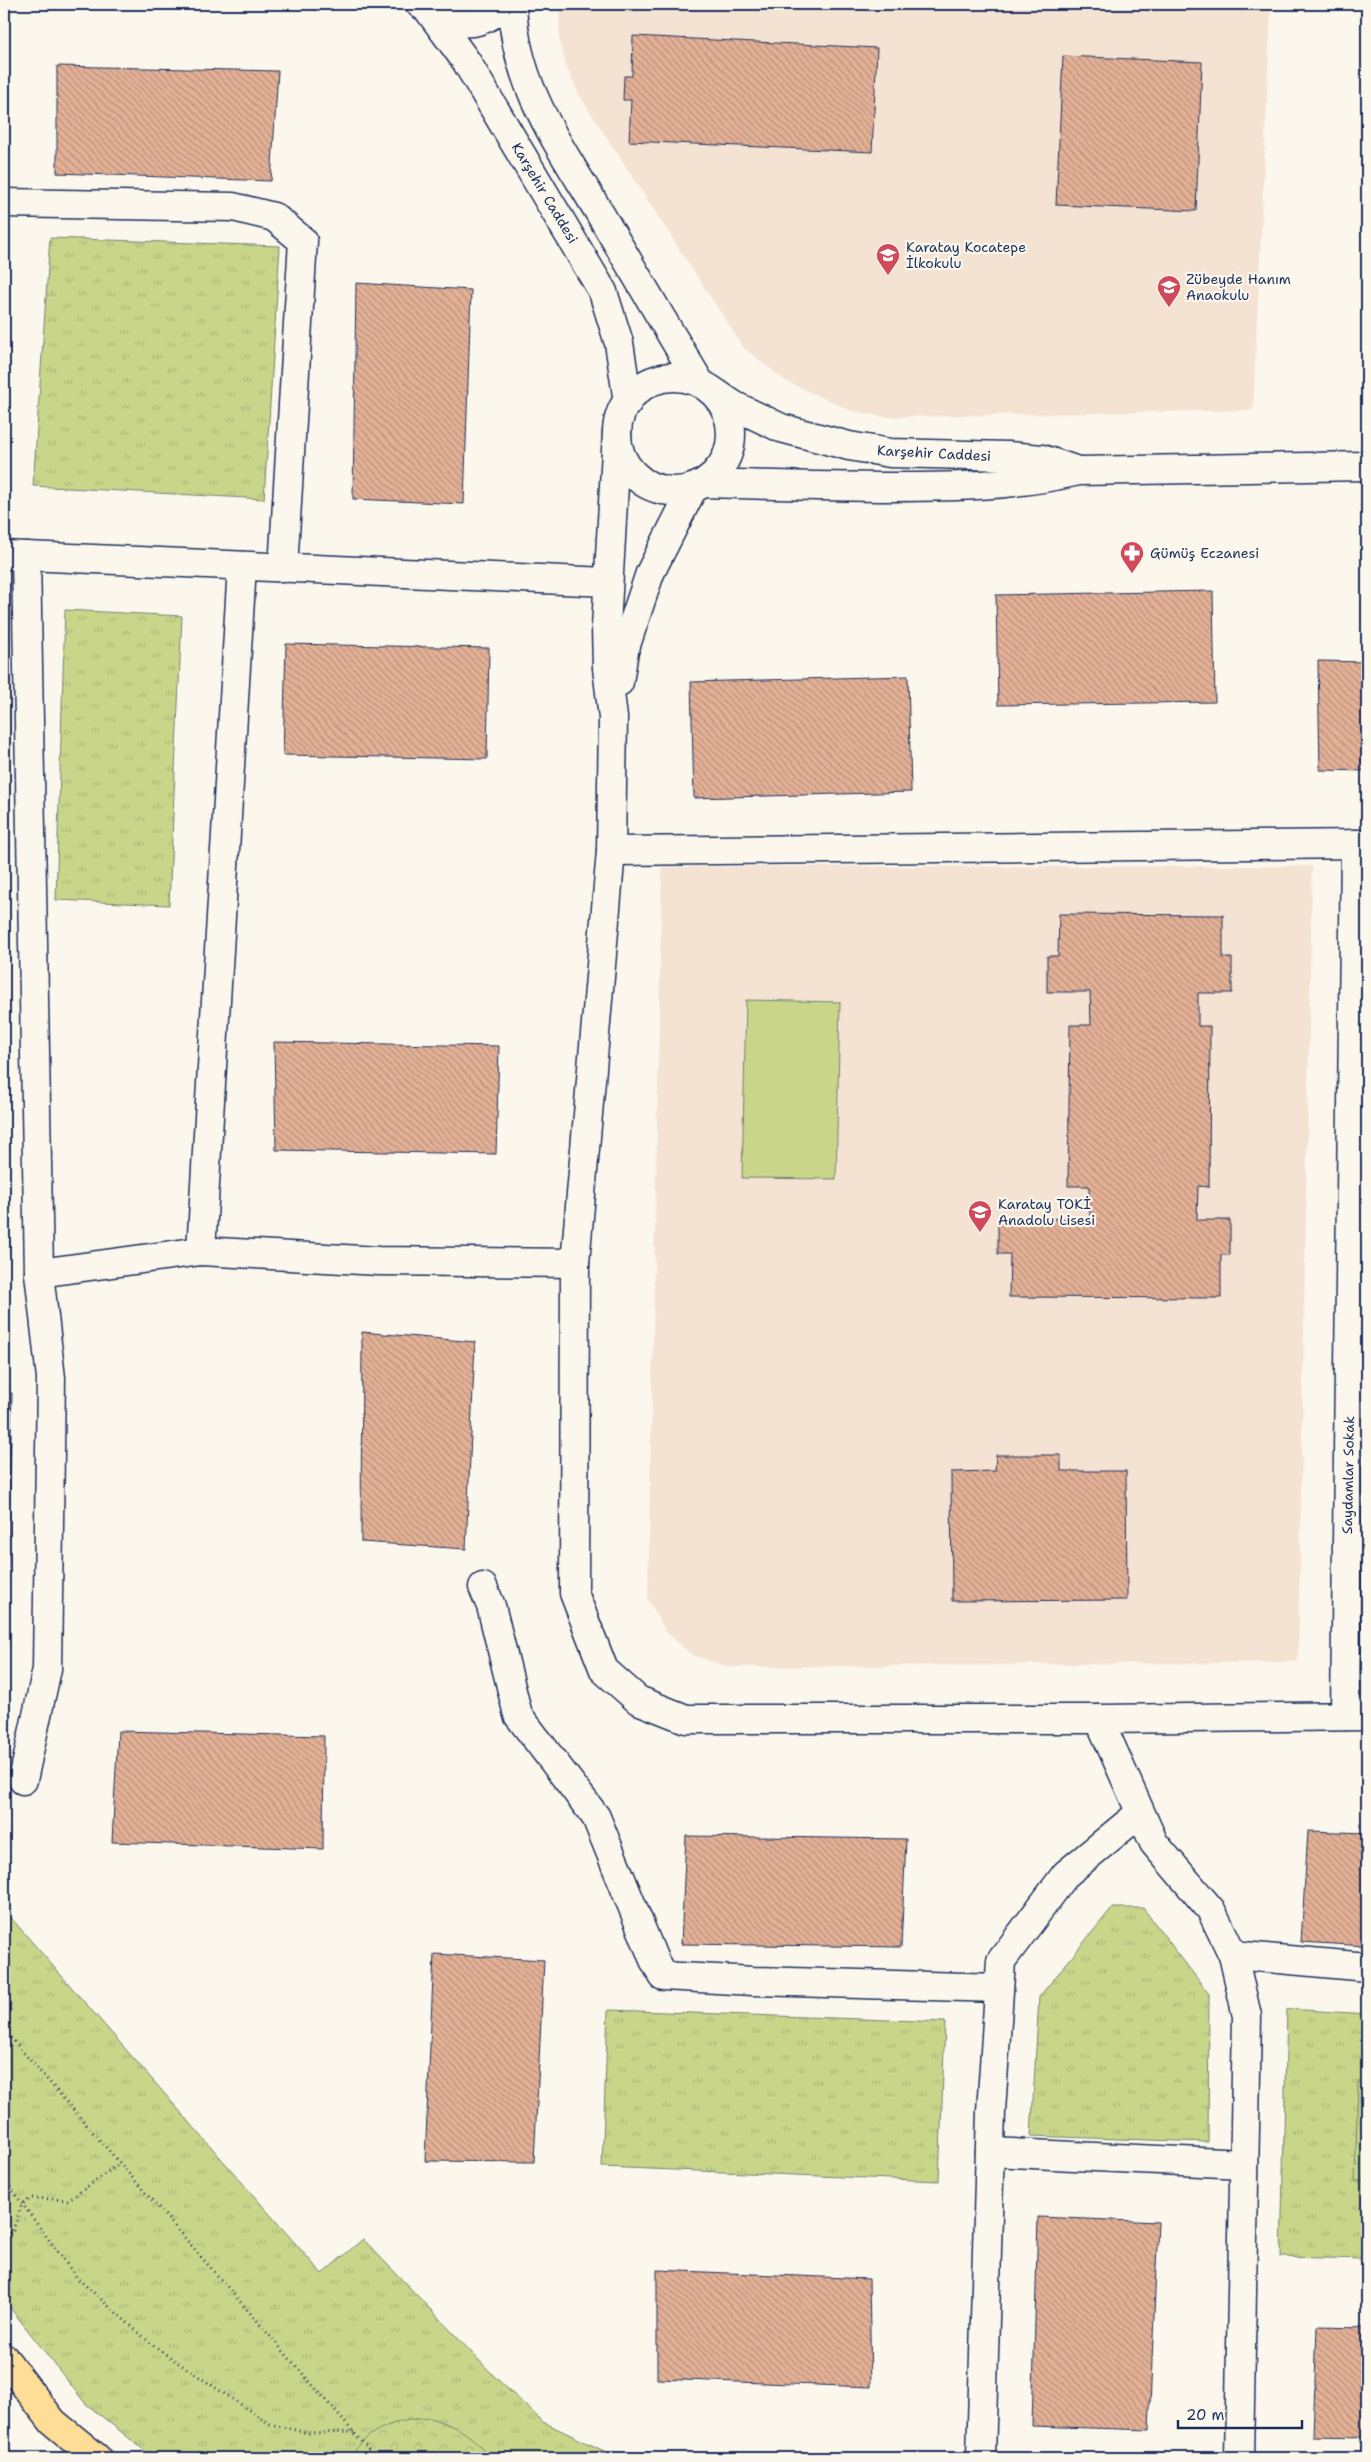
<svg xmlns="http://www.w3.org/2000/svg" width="1371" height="2462" font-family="'Shantell Sans',sans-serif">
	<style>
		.built { fill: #f4e2d2 }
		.grass { fill: url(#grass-tufts); stroke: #728274 }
		.forest { fill: url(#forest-crowns); stroke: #728274 }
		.pitch { fill: #c9d68a; stroke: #728274 }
		.building { fill: url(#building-back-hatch); stroke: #1b2f5e }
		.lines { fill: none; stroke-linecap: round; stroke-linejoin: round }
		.street-casing { stroke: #1b2f5e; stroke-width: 31 }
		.secondary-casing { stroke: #1b2f5e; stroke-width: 31 }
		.highway-casing { stroke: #1b2f5e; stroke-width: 31 }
		.path { stroke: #1b2f5e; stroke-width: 3; stroke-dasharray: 1 4; stroke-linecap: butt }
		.street { stroke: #fbf7ec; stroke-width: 28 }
		.secondary { stroke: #fbf7ec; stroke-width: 28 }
		.highway { stroke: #fedd96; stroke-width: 28 }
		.labels { text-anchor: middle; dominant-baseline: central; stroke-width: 4.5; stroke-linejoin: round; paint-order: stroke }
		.street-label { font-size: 14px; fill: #1b2f5e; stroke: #fbf7ec }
		.poi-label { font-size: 14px; fill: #1b2f5e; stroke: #fbf7ec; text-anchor: start }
	</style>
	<defs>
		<pattern id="grass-tufts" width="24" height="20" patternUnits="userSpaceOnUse" patternTransform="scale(1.25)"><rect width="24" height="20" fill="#c9d68a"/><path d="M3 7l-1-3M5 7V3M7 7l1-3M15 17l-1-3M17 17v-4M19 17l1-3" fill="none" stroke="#acb87a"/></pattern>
		<pattern id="forest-crowns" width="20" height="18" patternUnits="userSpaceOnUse" patternTransform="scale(1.25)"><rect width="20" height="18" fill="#c9d68a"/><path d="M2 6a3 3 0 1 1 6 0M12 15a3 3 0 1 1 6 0" fill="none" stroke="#acb87a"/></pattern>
		<pattern id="building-back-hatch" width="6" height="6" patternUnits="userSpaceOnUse" patternTransform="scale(1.25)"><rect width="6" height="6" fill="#e4b196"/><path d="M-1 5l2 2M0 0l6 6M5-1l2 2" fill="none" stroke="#b8907e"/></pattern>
	</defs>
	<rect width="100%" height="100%" fill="#fbf7ec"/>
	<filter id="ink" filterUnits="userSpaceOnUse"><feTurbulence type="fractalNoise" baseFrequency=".02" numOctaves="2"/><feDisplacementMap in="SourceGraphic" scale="10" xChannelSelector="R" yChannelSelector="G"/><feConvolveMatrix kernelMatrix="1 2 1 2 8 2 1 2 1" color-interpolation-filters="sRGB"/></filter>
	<g filter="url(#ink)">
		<g class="built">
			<polygon points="560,4 1162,4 1271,8 1253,410 883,417 850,410 785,381 743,347 578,93 567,68 559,38"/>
			<polygon points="1312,866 1298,1662 729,1667 692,1655 666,1632 648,1599 662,867"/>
		</g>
		<g class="grass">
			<polygon points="50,238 280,246 264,499 33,486"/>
			<polygon points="65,610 182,616 169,905 56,900"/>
			<polygon points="1112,1908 1143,1908 1209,1994 1208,2142 1031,2136 1039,1997"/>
			<polygon points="4,1910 322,2274 363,2239 496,2378 543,2422 619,2458 154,2458 85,2403 4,2300"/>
			<polygon points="1287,2009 1367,2014 1367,2259 1281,2257"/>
			<polygon points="608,2010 945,2022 939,2181 602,2167"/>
		</g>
		<g class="forest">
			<polygon points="1358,2082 1367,2082 1367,2181 1355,2181"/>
			<path d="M430 2418C458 2427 472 2434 490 2458H350C369 2427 395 2420 430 2418Z"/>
		</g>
		<polygon class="pitch" points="746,1000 840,1002 836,1179 742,1178"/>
		<g class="building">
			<polygon points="633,36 877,48 872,152 629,141 631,100 623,100 624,76 632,76"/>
			<polygon points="1063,56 1202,62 1196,211 1056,205"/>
			<polygon points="57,66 278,71 271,181 57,173"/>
			<polygon points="356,283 471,290 464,504 353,499"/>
			<polygon points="1213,591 1215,702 998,705 996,595"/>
			<polygon points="286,644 489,648 487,759 283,755"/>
			<polygon points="1318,661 1367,662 1367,771 1320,770"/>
			<polygon points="908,676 911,792 694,798 691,682"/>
			<polygon points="1059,914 1223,915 1223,958 1232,958 1232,993 1198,993 1198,1026 1210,1026 1209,1187 1198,1186 1197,1220 1230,1220 1230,1255 1221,1255 1221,1298 1009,1297 1010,1254 998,1254 998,1218 1090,1219 1089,1186 1068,1186 1070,1025 1091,1025 1090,992 1047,992 1047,956 1058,956"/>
			<polygon points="274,1042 499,1046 496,1154 276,1150"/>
			<polygon points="362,1332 475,1342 466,1549 361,1542"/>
			<polygon points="4,1393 12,1393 7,1602 4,1602"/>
			<polygon points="996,1455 1061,1455 1061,1471 1126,1471 1127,1600 952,1601 951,1472 995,1471"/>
			<polygon points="118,1731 324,1736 323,1849 112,1842"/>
			<polygon points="1308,1831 1367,1833 1367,1946 1301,1942"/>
			<polygon points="686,1836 906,1839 901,1947 681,1944"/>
			<polygon points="434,1954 544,1960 534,2162 425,2161"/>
			<polygon points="1038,2217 1158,2222 1149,2430 1032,2426"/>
			<polygon points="657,2270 869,2279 871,2387 657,2379"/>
			<polygon points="1317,2326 1367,2327 1367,2437 1313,2436"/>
		</g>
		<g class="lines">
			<g class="street-casing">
				<g id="street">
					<polyline points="4,203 233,207 274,217 303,241 283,568"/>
					<polyline points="617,432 606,627 607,668 613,718 611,851 575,1263 574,1593 604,1670 638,1700 686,1719 1099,1719 1367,1716"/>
					<polyline points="4,555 607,582"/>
					<polyline points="242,566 201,1251 379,1261 575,1263"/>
					<polyline points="619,682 624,651 650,573 693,488"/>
					<polyline points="611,851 1367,844"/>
					<polyline points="39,1273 201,1251"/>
					<polyline points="483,1587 491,1606 518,1715 596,1817 654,1960 663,1976 753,1981 999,1988"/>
					<polyline points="1345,1716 1355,844"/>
					<polyline points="1099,1719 1154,1843 1211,1910 1233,1955 1247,2016 1239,2458"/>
					<polyline points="23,1780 47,1669 51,1378 39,1273 26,556"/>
					<polyline points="1233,1955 1367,1967"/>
					<polyline points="990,2152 1244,2164"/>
					<polyline points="981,2458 991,2111 1001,1961 1066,1874 1140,1813"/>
				</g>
			</g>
			<g class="secondary-casing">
				<g id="secondary">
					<polyline points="420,4 427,8 466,61 603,292 619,343 628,402"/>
					<path d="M512 4C515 88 561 147 602 217 634 272 667 328 700 383"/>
					<path d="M430 10C455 28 483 27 504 4"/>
					<circle cx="674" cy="434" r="57"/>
					<polyline points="710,389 735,406 781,428 849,446 890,453 1008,456 1042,459 1078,471"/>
					<path d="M705 483C767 485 829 487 891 487 959 487 1013 486 1079 471L1367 466"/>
				</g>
			</g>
			<g class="highway-casing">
				<polyline id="highway" points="4,2358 53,2422 97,2458"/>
			</g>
			<g class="path">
				<polyline points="4,2030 376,2458"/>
				<polyline points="4,2179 77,2278 156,2348 270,2424 307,2433 354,2432"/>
				<polyline points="4,2236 13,2230 22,2204 32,2198 69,2200 120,2163"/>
			</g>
			<use href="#street" class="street"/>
			<use href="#secondary" class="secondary"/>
			<use href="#highway" class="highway"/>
		</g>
	</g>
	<defs>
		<g id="school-pin" transform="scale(1.25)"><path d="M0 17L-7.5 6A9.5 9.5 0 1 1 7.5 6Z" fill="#d1495b" stroke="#fbf7ec"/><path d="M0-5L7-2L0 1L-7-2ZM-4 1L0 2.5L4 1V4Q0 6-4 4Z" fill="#fff"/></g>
		<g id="pharmacy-pin" transform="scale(1.25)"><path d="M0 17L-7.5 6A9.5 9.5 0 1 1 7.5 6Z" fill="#d1495b" stroke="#fbf7ec"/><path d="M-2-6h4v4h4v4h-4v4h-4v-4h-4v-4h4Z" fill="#fff"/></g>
	</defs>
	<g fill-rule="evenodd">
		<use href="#school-pin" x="888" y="255"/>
		<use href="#school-pin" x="1169" y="287"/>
		<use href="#pharmacy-pin" x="1132" y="553"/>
		<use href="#school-pin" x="980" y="1212"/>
	</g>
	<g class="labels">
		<g class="street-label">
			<text transform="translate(545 193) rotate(59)">Karşehir Caddesi</text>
			<text transform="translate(934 453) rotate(3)">Karşehir Caddesi</text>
			<text transform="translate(1348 1475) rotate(-89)">Saydamlar Sokak</text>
		</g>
		<g class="poi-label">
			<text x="906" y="247">Karatay Kocatepe<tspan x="906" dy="16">İlkokulu</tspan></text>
			<text x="1186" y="279">Zübeyde Hanım<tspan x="1186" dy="16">Anaokulu</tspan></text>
			<text x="1150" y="553">Gümüş Eczanesi</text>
			<text x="998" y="1204">Karatay TOKİ<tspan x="998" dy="16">Anadolu Lisesi</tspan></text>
		</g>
	</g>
	<rect width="1371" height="2462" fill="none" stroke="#fbf7ec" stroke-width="20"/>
	<rect x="10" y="10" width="1351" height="2442" fill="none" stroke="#1b2f5e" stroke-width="2" filter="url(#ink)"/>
	<path d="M1178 2420v8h124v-8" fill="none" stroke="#1b2f5e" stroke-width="2.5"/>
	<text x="1186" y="2420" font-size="15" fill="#1b2f5e" stroke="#fbf7ec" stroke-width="4" paint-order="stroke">20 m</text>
</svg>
